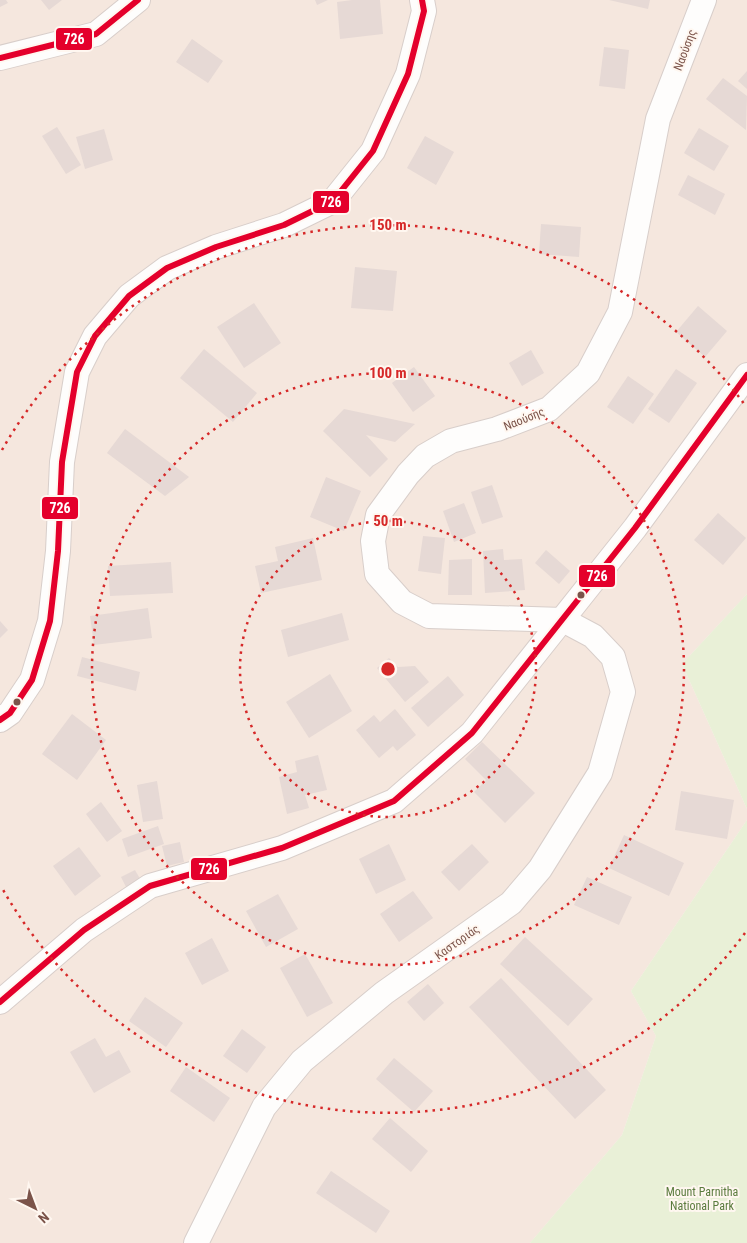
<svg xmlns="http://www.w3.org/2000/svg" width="747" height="1243" font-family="'Roboto Condensed',sans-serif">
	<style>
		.residential { fill: #f5e7de }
		.green { fill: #e9f0d7 }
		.building { fill: #e6d9d5 }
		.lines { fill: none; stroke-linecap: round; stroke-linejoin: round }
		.minor-casing { stroke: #d8ceca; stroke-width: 26 }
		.minor { stroke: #fefdfc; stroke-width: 24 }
		.bus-1-casing { stroke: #fff7f0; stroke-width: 10 }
		.bus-1 { stroke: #e4002b; stroke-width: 6 }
		.ring { fill: none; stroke: #d62828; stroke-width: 2.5; stroke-dasharray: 2.5 5 }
		.bus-dot { fill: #7b5349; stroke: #fff7f0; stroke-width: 2 }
		.labels { text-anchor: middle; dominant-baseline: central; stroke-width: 4; stroke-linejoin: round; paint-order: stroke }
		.street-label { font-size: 12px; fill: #7b5349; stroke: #fff7f0 }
		.park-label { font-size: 12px; fill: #5a7b3d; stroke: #fff7f0 }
		.centre { fill: #d62828; stroke: #fff7f0; stroke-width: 2.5 }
		.ring-label { font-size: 15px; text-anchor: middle; font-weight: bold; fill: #d62828; stroke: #fff7f0; stroke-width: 4; stroke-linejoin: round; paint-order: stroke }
		.line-badge { stroke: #fff7f0; stroke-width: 2 }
		.badge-label { font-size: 14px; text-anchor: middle; font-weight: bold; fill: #fff }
	</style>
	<rect width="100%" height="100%" fill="#f9f3ee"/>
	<polygon class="residential" points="0,0 747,0 747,594 682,664 747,809 747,820 631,991 656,1036 622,1135 530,1243 0,1243"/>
	<g class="green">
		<polygon points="747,594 747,809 682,664"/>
		<polygon points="747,820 747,1243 530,1243 622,1135 656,1036 631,991"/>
	</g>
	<g class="building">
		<polygon points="0,0 6,0 8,3 0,7"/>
		<polygon points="41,0 62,0 49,10"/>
		<polygon points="315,0 328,0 317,5"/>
		<polygon points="352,0 380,0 383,34 340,39 337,2"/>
		<polygon points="609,0 650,0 648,9"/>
		<polygon points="192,39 223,61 208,83 176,62"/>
		<polygon points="604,47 629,50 625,89 599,86"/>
		<polygon points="747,71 747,89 738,81"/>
		<polygon points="723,78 747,96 746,130 706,99"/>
		<polygon points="57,127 81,165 66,174 42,136"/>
		<polygon points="699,128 729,146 714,171 684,153"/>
		<polygon points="104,129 113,160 85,169 76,137"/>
		<polygon points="425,136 454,152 436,185 407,168"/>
		<polygon points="688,175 725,194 715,215 678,195"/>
		<polygon points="541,224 581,227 579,257 539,254"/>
		<polygon points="355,267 397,271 393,311 351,308"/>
		<polygon points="254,303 281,343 244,368 217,327"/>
		<polygon points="698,306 727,331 705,357 676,332"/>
		<polygon points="204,349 257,393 233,422 180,378"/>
		<polygon points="531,350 544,373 522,386 509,363"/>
		<polygon points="414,367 435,396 413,412 392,383"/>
		<polygon points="676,369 697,383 669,423 648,409"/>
		<polygon points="628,376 654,394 633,424 607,407"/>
		<polygon points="344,409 415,424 395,442 366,435 388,459 370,477 323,431"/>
		<polygon points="125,429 189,477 165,496 107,453"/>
		<polygon points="326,477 361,491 344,531 310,517"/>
		<polygon points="492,485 503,517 482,524 471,492"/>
		<polygon points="464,503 476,533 454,542 443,511"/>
		<polygon points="718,513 746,538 723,565 694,540"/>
		<polygon points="423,536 445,538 441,574 418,571"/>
		<polygon points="313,538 322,580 261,593 255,566 278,561 275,547"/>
		<polygon points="503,549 504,560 522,559 525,590 485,593 483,551"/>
		<polygon points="546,550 570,571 559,584 535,563"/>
		<polygon points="472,559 472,595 448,595 449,560"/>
		<polygon points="171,562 173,593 110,596 108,566"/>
		<polygon points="148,608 152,638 94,645 90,616"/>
		<polygon points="342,613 349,640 288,657 281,630"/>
		<polygon points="0,621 8,630 0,638"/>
		<polygon points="82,657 140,672 136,691 77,676"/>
		<polygon points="389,658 398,667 415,666 429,682 405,702 377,668"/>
		<polygon points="330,674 352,711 309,738 286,702"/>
		<polygon points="448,676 464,695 428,727 411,708"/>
		<polygon points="395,709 416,735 397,751 393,746 379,758 356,730 374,715 380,722"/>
		<polygon points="72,714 106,740 77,780 42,754"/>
		<polygon points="482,742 535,793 505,823 474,792 486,780 465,759"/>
		<polygon points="318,755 327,790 305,795 309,808 287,814 279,777 297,772 295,761"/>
		<polygon points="157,781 163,819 143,822 137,785"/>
		<polygon points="681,791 734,800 727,839 675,830"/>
		<polygon points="101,802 122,831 107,842 86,814"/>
		<polygon points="158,826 164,844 128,857 122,839"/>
		<polygon points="624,835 684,863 669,896 609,868"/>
		<polygon points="180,842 184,862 167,866 162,846"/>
		<polygon points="389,844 406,880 376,894 359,859"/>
		<polygon points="472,844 489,862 459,891 441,872"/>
		<polygon points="79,847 101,876 75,896 53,866"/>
		<polygon points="135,870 143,884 128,891 121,877"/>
		<polygon points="587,877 632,897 619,925 574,905"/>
		<polygon points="413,891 433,918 399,942 380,914"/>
		<polygon points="278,894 298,929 266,947 246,911"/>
		<polygon points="525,937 593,999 568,1026 500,964"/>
		<polygon points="212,938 229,971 202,985 185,953"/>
		<polygon points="305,954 333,1003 307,1017 280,968"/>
		<polygon points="501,978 606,1090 575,1119 469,1007"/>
		<polygon points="428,984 444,1003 424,1021 407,1002"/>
		<polygon points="145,997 183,1023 166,1047 129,1021"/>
		<polygon points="242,1029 266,1047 247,1073 223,1056"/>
		<polygon points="95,1038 106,1057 119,1050 131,1072 94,1093 70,1052"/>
		<polygon points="394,1058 433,1091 414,1112 376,1079"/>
		<polygon points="186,1067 230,1098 214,1122 170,1091"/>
		<polygon points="390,1118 428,1151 411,1172 372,1139"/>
		<polygon points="331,1171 390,1211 376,1233 316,1193"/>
	</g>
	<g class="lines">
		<g class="minor-casing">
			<g id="minor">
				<polyline points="0,58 96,34 138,0"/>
				<polyline points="0,720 10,713 32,680 50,621 58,551 62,462 77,372 95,336 129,296 167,268 216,247 284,225 333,201 373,151 408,74 424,11 422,0"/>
				<polyline points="0,1002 84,930 150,886 282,848 394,801 472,733 635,528 747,375"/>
				<polyline points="196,1243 264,1107 302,1061 384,993 511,903 540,869 600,773 623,692 613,657 593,636 563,620 429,616 402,602 377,574 373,541 378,515 408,474 425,456 451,441 497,429 549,409 588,373 620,312 658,119 704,0"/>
			</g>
		</g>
		<use href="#minor" class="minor"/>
		<g class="bus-1-casing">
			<g id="bus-1">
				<polyline points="0,58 96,34 138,0"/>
				<polyline points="0,720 10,713 32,680 50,621 58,551 62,462 77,372 95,336 129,296 167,268 216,247 284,225 333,201 373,151 408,74 424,11 422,0"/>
				<polyline points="0,1002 84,930 150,886 282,848 394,801 472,733 635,528 747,375"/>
			</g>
		</g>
		<use href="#bus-1" class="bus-1"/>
	</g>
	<g class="ring">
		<circle cx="388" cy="669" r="148"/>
		<circle cx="388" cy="669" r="296"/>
		<path d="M745 933A444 444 0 0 1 2 888M2 450A444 444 0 0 1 745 405"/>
	</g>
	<g class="bus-dot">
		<circle cx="581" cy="595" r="4.5"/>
		<circle cx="17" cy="702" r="4.5"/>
	</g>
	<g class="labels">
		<g class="street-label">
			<text transform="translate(685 50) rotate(-69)">Ναούσης</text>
			<text transform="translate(524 419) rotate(-22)">Ναούσης</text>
			<text transform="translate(457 942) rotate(-35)">Καστοριάς</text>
		</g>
		<g class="park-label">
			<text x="702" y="1192">Mount Parnitha<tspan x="702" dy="14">National Park</tspan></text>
		</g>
	</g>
	<circle cx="388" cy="669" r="8" class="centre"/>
	<g class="ring-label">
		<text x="388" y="230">150 m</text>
		<text x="388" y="378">100 m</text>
		<text x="388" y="526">50 m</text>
	</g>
	<g class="line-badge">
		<rect x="55" y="27" width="38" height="24" rx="5" fill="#e4002b"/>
		<rect x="312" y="190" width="38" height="24" rx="5" fill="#e4002b"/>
		<rect x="41" y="496" width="38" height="24" rx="5" fill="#e4002b"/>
		<rect x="578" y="564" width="38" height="24" rx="5" fill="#e4002b"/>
		<rect x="190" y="857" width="38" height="24" rx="5" fill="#e4002b"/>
	</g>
	<g class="badge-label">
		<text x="74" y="44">726</text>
		<text x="331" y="207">726</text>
		<text x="60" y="513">726</text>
		<text x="597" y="581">726</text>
		<text x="209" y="874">726</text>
	</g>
	<g transform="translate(35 1208) rotate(138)" stroke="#fff7f0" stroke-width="4" paint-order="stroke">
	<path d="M0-4L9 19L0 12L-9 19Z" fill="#7b5349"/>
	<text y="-8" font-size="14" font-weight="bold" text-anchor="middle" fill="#7b5349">N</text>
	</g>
</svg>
